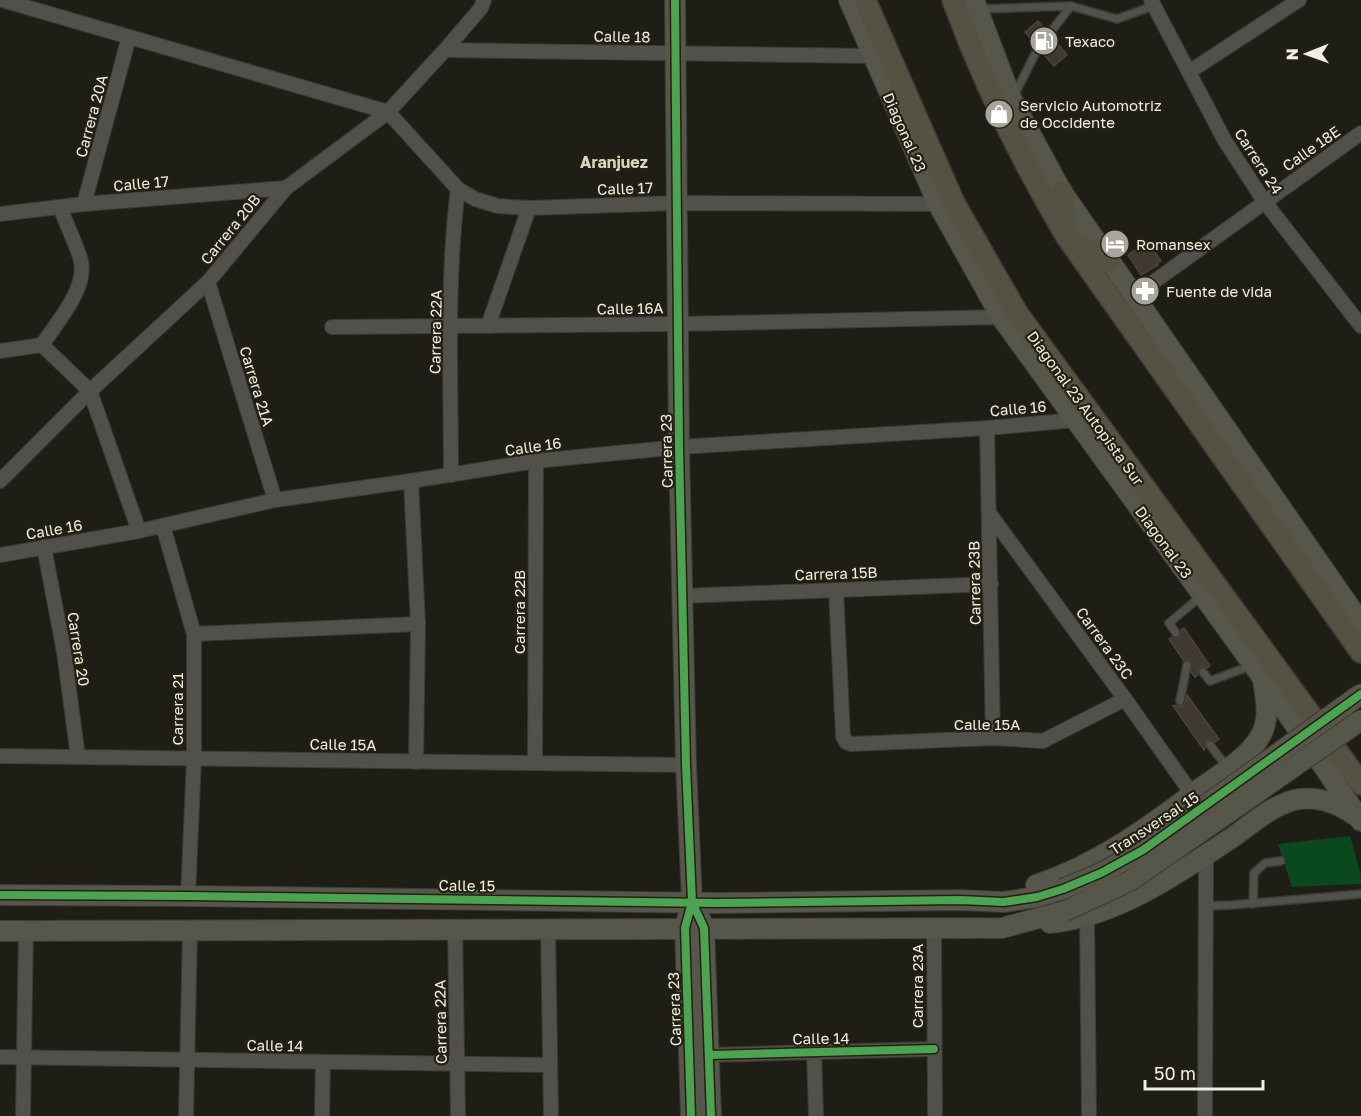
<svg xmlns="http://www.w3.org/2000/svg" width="1361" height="1116" font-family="'Golos Text',sans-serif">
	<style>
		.green { fill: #0a481e }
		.building { fill: #40392f; stroke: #47433e; stroke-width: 1.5 }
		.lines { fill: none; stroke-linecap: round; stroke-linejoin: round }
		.lane-casing { stroke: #3b3a34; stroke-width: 10 }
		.street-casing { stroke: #3b3a34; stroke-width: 16 }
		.secondary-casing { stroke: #3b3a34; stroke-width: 22 }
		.primary-casing { stroke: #3b3a34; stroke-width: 24 }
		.lane { stroke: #52504a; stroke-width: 7 }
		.street { stroke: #52504a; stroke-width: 14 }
		.secondary { stroke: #57564b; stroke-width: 20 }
		.primary { stroke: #555244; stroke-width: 21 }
		.secondary-bridge-casing { stroke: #3b3a34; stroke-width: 22; stroke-linecap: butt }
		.secondary-bridge { stroke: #57564b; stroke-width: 20 }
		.cycleway-casing { stroke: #232112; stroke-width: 11 }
		.cycleway { stroke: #4ca352; stroke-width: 8 }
		.labels { text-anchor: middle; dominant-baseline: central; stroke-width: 4.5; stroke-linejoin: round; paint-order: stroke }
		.street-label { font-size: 15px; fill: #f0eee5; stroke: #232112 }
		.poi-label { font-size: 15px; fill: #f0eee5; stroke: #232112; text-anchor: start }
		.neighbourhood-label { font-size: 16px; font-weight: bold; fill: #d9d5c3; stroke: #232112 }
	</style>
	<rect width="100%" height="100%" fill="#1f1e16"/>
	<polygon class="green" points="1350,836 1361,875 1361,884 1292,887 1278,844"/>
	<g class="building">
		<polygon points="1038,21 1045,30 1043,34 1045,38 1053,38 1067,55 1054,66 1042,52 1042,44 1035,43 1025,32"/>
		<polygon points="1148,241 1161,261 1157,264 1158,265 1141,275 1128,255"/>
		<polygon points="1184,628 1210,666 1207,668 1200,667 1198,670 1198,675 1195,677 1191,672 1191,661 1184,661 1169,639 1172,637 1176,639 1180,637 1181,630"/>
		<polygon points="1187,695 1219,739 1215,742 1212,740 1207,740 1204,750 1173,706 1176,705 1180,707 1184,705"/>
	</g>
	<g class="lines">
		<g class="lane-casing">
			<g id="lane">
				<polyline points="980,9 1071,6 1117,19 1153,6"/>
				<polyline points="1049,34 1071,6"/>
				<polyline points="1014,96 1038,48"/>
				<polyline points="1176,633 1169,623 1200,597"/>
				<polyline points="1203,672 1210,681 1253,665"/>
				<polyline points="1180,701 1187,665"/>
				<polyline points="1210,745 1227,767"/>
				<polyline points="1253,904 1254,873 1265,863 1281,861"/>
				<polyline points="1206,906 1232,905 1361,894"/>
			</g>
		</g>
		<g class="street-casing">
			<g id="street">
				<polyline points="2,0 388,112 458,189 475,199 498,206 529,208 677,203 938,204"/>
				<polyline points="1151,0 1225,141 1264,201 1361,326"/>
				<polyline points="445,50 872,56"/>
				<polyline points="1189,72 1299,0"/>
				<polyline points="84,204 129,37"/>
				<polyline points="0,214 84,204 286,188"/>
				<polyline points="208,282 275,500"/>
				<polyline points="1134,296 1361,133"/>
				<polyline points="488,326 529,208"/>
				<polyline points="332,327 678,324 1001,317"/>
				<polyline points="42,345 90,391 139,531"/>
				<path d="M42 345C57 322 87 289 81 261 76 243 66 224 60 207"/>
				<polyline points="0,351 42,345"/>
				<polyline points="987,428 993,738"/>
				<path d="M451 475C451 380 446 283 458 189"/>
				<polyline points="0,481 90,391 208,282 286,188 388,112 445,50 481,8 484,0"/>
				<polyline points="411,481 418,624 416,762"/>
				<polyline points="989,513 1125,699 1192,794"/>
				<polyline points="163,526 194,634 194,759 188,896"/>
				<polyline points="44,547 64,652 78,757"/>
				<polyline points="0,555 139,531 275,500 411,481 536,461 679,447 987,428 1076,420"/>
				<polyline points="836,590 843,736 846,742 851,744 993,738 1043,741 1125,699"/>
				<polyline points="682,596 991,584"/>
				<polyline points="194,634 418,624"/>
				<polyline points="0,756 686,765"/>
				<polyline points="535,763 536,461"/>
				<polyline points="1087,917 1089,1116"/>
				<polyline points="455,928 458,1116"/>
				<polyline points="548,928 551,1116"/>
				<polyline points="934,928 935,1116"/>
				<polyline points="814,1052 816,1116"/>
				<polyline points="709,1055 934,1049"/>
				<polyline points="0,1057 550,1065"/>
				<polyline points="23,1116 26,930"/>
				<polyline points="186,1116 190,930"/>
				<polyline points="322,1116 323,1062"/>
				<polyline points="1205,1116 1206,855"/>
			</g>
		</g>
		<g class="secondary-casing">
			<g id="secondary">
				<polyline points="675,0 679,447 686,765 692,902 685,928 691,1116"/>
				<polyline points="849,0 938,204 1001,317 1262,677 1361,821"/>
				<polyline points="974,0 1012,100 1062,192 1361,623"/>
				<path d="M1036 885C1099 864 1150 826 1202 787 1222 773 1249 757 1261 735 1270 718 1266 699 1263 681"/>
				<polyline points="0,895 188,896 716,903 960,900 1004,902 1037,897 1063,889"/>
				<polyline points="700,918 704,928 711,1116"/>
				<path d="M1050 923C1116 917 1179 873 1233 837 1253 823 1276 802 1300 799 1321 796 1339 804 1356 816"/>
				<polyline points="0,931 1002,928 1065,911"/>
			</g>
		</g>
		<g class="primary-casing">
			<g id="primary">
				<polyline points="865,0 954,203 1017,313 1361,784"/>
				<path d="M953 0C984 84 1021 160 1067 237L1361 652"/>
				<polyline points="1062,192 1067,237 1108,261"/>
			</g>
		</g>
		<use href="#lane" class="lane"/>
		<use href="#street" class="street"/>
		<use href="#secondary" class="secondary"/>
		<use href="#primary" class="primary"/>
		<g class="secondary-bridge-casing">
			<g id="secondary-bridge">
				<polyline points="1063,889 1101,873 1143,850 1361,694"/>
				<polyline points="1065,911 1130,881 1361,720"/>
			</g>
		</g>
		<use href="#secondary-bridge" class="secondary-bridge"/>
		<g class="cycleway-casing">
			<g id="cycleway">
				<polyline points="675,0 679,447 686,765 692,902 685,928 691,1116"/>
				<polyline points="0,895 188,896 716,903 960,900 1004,902 1037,897 1063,889 1101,873 1143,850 1361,694"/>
				<polyline points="692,902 704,928 711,1116"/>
				<polyline points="709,1055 934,1049"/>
			</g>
		</g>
		<use href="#cycleway" class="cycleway"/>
	</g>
	<defs>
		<g id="fuel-disc" transform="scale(1.5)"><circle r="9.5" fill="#a7a59d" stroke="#232112"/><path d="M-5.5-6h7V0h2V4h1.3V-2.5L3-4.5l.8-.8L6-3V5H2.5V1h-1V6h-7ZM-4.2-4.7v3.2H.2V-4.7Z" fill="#fff"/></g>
		<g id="shop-disc" transform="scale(1.5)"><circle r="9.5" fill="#a7a59d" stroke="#232112"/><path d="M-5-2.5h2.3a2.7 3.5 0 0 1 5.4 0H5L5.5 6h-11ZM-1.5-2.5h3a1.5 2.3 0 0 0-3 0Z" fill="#fff"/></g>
		<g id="hotel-disc" transform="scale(1.5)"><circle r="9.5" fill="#a7a59d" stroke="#232112"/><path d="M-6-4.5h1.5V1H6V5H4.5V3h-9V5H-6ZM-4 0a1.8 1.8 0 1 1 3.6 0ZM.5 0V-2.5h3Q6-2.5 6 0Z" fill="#fff"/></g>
		<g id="pharmacy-disc" transform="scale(1.5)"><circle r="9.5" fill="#a7a59d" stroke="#232112"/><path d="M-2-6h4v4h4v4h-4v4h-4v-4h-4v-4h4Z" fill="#fff"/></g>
	</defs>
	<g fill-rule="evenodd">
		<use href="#fuel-disc" x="1044" y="41"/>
		<use href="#shop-disc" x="999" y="114"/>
		<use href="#hotel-disc" x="1115" y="244"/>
		<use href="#pharmacy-disc" x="1145" y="291"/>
	</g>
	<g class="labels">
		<g class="street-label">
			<text transform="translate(622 36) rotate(1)">Calle 18</text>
			<text transform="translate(91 116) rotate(-75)">Carrera 20A</text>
			<text transform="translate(905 132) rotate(66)">Diagonal 23</text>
			<text transform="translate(1311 148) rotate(-35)">Calle 18E</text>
			<text transform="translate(1259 161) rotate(57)">Carrera 24</text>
			<text transform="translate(141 183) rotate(-5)">Calle 17</text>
			<text transform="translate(625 188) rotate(-2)">Calle 17</text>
			<text transform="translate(230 229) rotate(-51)">Carrera 20B</text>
			<text transform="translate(630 308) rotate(-1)">Calle 16A</text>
			<text transform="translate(435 332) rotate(-89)">Carrera 22A</text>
			<text transform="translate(257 386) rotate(73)">Carrera 21A</text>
			<text transform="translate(1018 408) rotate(-5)">Calle 16</text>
			<text transform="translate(1086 408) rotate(54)">Diagonal 23 Autopista Sur</text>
			<text transform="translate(533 446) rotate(-8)">Calle 16</text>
			<text transform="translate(666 451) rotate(-91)">Carrera 23</text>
			<text transform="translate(54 529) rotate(-10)">Calle 16</text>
			<text transform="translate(1164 542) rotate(54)">Diagonal 23</text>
			<text transform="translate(836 573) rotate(-2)">Carrera 15B</text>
			<text transform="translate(974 583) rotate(-91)">Carrera 23B</text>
			<text transform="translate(519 612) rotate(-90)">Carrera 22B</text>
			<text transform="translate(1105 643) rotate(54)">Carrera 23C</text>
			<text transform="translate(79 649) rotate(81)">Carrera 20</text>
			<text transform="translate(177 709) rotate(-90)">Carrera 21</text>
			<text x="987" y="724">Calle 15A</text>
			<text transform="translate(343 744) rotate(1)">Calle 15A</text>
			<text transform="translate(1154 823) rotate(-33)">Transversal 15</text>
			<text transform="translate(467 885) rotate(1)">Calle 15</text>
			<text transform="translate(917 986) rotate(-90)">Carrera 23A</text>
			<text transform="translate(674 1009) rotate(-92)">Carrera 23</text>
			<text transform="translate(440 1022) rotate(-91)">Carrera 22A</text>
			<text transform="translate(821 1038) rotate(-1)">Calle 14</text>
			<text transform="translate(275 1045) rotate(1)">Calle 14</text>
		</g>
		<g class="poi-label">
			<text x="1065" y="41">Texaco</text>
			<text x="1020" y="105">Servicio Automotriz<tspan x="1020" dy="17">de Occidente</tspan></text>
			<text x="1136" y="244">Romansex</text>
			<text x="1166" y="291">Fuente de vida</text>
		</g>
		<g class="neighbourhood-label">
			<text x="614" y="162">Aranjuez</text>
		</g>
	</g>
	<g transform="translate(1307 54) rotate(269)" stroke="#232112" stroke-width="4.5" paint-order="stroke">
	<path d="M0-4.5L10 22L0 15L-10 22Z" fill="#f0eee5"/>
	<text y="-9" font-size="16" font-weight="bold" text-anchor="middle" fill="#f0eee5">N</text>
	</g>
	<path d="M1145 1080v9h118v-9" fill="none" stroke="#f0eee5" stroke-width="3"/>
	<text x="1154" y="1080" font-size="18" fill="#f0eee5" stroke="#232112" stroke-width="4.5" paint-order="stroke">50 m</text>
</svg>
